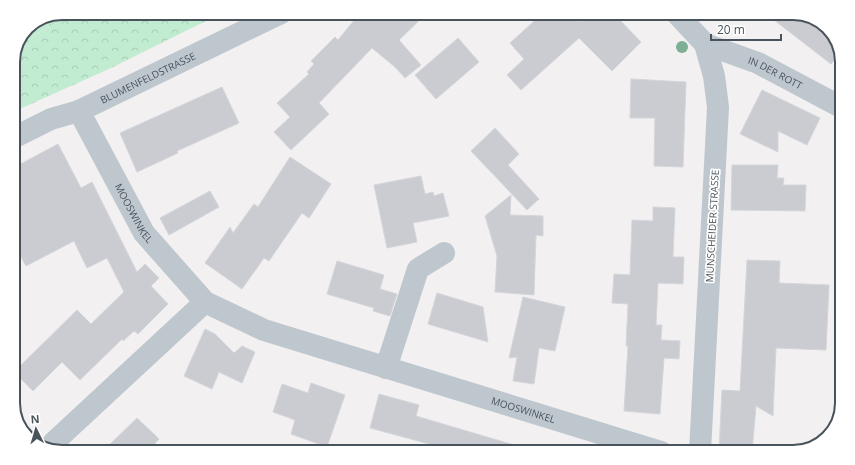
<svg xmlns="http://www.w3.org/2000/svg" width="855" height="465" font-family="'Open Sans',sans-serif">
	<style>
		.grass { fill: url(#grass-tufts) }
		.forest { fill: url(#forest-crowns) }
		.building { fill: #caccd2; stroke: #d4d6db }
		.lines { fill: none; stroke-linecap: round; stroke-linejoin: round }
		.minor { stroke: #bfc7ce; stroke-width: 22 }
		.tertiary { stroke: #bfc7ce; stroke-width: 22 }
		.tree { fill: #7daf95 }
		.labels { text-anchor: middle; dominant-baseline: central; stroke-width: 3.5; stroke-linejoin: round; paint-order: stroke }
		.street-label { font-size: 10px; fill: #49535c; stroke: #fff }
		.rim { fill: none; stroke: #49535c; stroke-width: 2 }
	</style>
	<defs>
		<pattern id="grass-tufts" width="24" height="20" patternUnits="userSpaceOnUse"><rect width="24" height="20" fill="#c2ecd2"/><path d="M3 7l-1-3M5 7V3M7 7l1-3M15 17l-1-3M17 17v-4M19 17l1-3" fill="none" stroke="#a8ccb7"/></pattern>
		<pattern id="forest-crowns" width="20" height="18" patternUnits="userSpaceOnUse"><rect width="20" height="18" fill="#c2ecd2"/><path d="M2 6a3 3 0 1 1 6 0M12 15a3 3 0 1 1 6 0" fill="none" stroke="#a8ccb7"/></pattern>
	</defs>
	<rect width="100%" height="100%" fill="#f2f0f0"/>
	<polygon class="grass" points="63,13 73,13 20,44 28,27"/>
	<polygon class="forest" points="73,13 222,13 111,68 13,112 13,59 20,44"/>
	<g class="building">
		<polygon points="360,13 427,13 399,40 421,65 405,78 395,67 372,48 319,103 329,114 291,150 274,132 290,117 277,103 309,74 307,72 314,64 311,61 335,37 338,40"/>
		<polygon points="543,13 570,13 578,22 588,13 613,13 641,42 612,71 579,38 521,90 507,75 524,59 510,43"/>
		<polygon points="765,13 792,13 815,18 834,35 840,53 831,64"/>
		<polygon points="458,38 479,62 436,99 415,75"/>
		<polygon points="631,79 686,82 683,167 654,166 655,118 630,118"/>
		<polygon points="222,87 239,123 177,151 178,153 137,172 120,133"/>
		<polygon points="762,90 820,118 807,145 778,131 778,152 740,134"/>
		<polygon points="495,128 519,154 508,165 539,199 527,210 471,151"/>
		<polygon points="58,144 81,188 92,182 137,272 145,264 159,278 151,286 168,304 138,334 134,331 123,341 122,339 80,380 62,362 33,391 14,372 77,310 91,324 124,292 107,258 87,268 74,241 26,266 17,250 13,250 13,168"/>
		<polygon points="290,157 331,184 309,218 302,213 269,261 264,258 242,289 205,263 230,227 233,233 254,204 258,207"/>
		<polygon points="732,165 778,165 777,178 784,178 783,185 806,185 805,211 731,210"/>
		<polygon points="421,176 425,194 433,192 434,196 443,193 449,216 413,223 417,242 387,248 374,185"/>
		<polygon points="210,191 219,207 169,235 160,218"/>
		<polygon points="511,195 510,215 543,216 543,236 536,235 534,295 495,292 497,256 485,216"/>
		<polygon points="653,207 675,208 673,257 684,257 683,284 658,283 656,325 662,325 661,340 680,341 679,359 664,358 660,414 624,411 628,346 626,346 628,304 612,303 614,274 630,275 632,220 653,221"/>
		<polygon points="747,260 780,261 779,283 829,285 826,350 776,348 773,416 756,406 752,452 719,452 722,390 740,391"/>
		<polygon points="337,261 384,275 380,289 397,294 390,316 373,311 374,308 327,294"/>
		<polygon points="437,293 483,307 488,342 428,324"/>
		<polygon points="523,297 565,307 555,351 539,348 534,384 513,381 517,357 509,358"/>
		<polygon points="205,329 215,334 234,353 242,346 255,352 242,383 219,372 212,389 184,376"/>
		<polygon points="311,383 345,395 327,447 291,434 295,420 273,412 282,384 308,393"/>
		<polygon points="379,394 419,405 416,416 521,447 521,452 430,452 433,445 370,428"/>
		<polygon points="137,418 159,439 147,452 102,452"/>
	</g>
	<g class="lines">
		<g class="minor">
			<path id="s1" d="M705 44 758 63 841 107"/>
			<path id="s2" d="M79 111 144 233 205 302 264 330 661 452"/>
			<path id="s3" d="M13 138 51 119 79 111 281 13"/>
			<polyline points="386,368 418,269 444,253"/>
			<polyline points="53,443 205,302"/>
		</g>
		<polyline class="tertiary" points="676,13 705,44 714,76 718,107 700,452"/>
	</g>
	<circle class="tree" cx="682" cy="47" r="6"/>
	<g class="labels">
		<g class="street-label">
			<text stroke="none"><textPath href="#s1" startOffset="76">IN DER ROTT</textPath></text>
			<text stroke="none"><textPath href="#s3" startOffset="148">BLUMENFELDSTRASSE</textPath></text>
			<text stroke="none"><textPath href="#s2" startOffset="116">MOOSWINKEL</textPath></text>
			<text transform="translate(712 226) rotate(-87)">MUNSCHEIDER STRASSE</text>
			<text stroke="none"><textPath href="#s2" startOffset="567">MOOSWINKEL</textPath></text>
		</g>
	</g>
	<path d="M0 0H855V465H0ZM62 20H793A42 42 0 0 1 835 62V403A42 42 0 0 1 793 445H62A42 42 0 0 1 20 403V62A42 42 0 0 1 62 20Z" fill="#fff" fill-rule="evenodd"/>
	<path class="rim" d="M62 20H793A42 42 0 0 1 835 62V403A42 42 0 0 1 793 445H62A42 42 0 0 1 20 403V62A42 42 0 0 1 62 20Z"/>
	<g transform="translate(36 429) rotate(355)" stroke="#ffffff" stroke-width="3" paint-order="stroke">
	<path d="M0-3L7 15L0 10L-7 15Z" fill="#49535c"/>
	<text y="-6" font-size="11" font-weight="bold" text-anchor="middle" fill="#49535c">N</text>
	</g>
	<path d="M711 34v6h70v-6" fill="none" stroke="#49535c" stroke-width="2"/>
	<text x="717" y="34" font-size="12" fill="#49535c" stroke="#ffffff" stroke-width="3" paint-order="stroke">20 m</text>
</svg>
